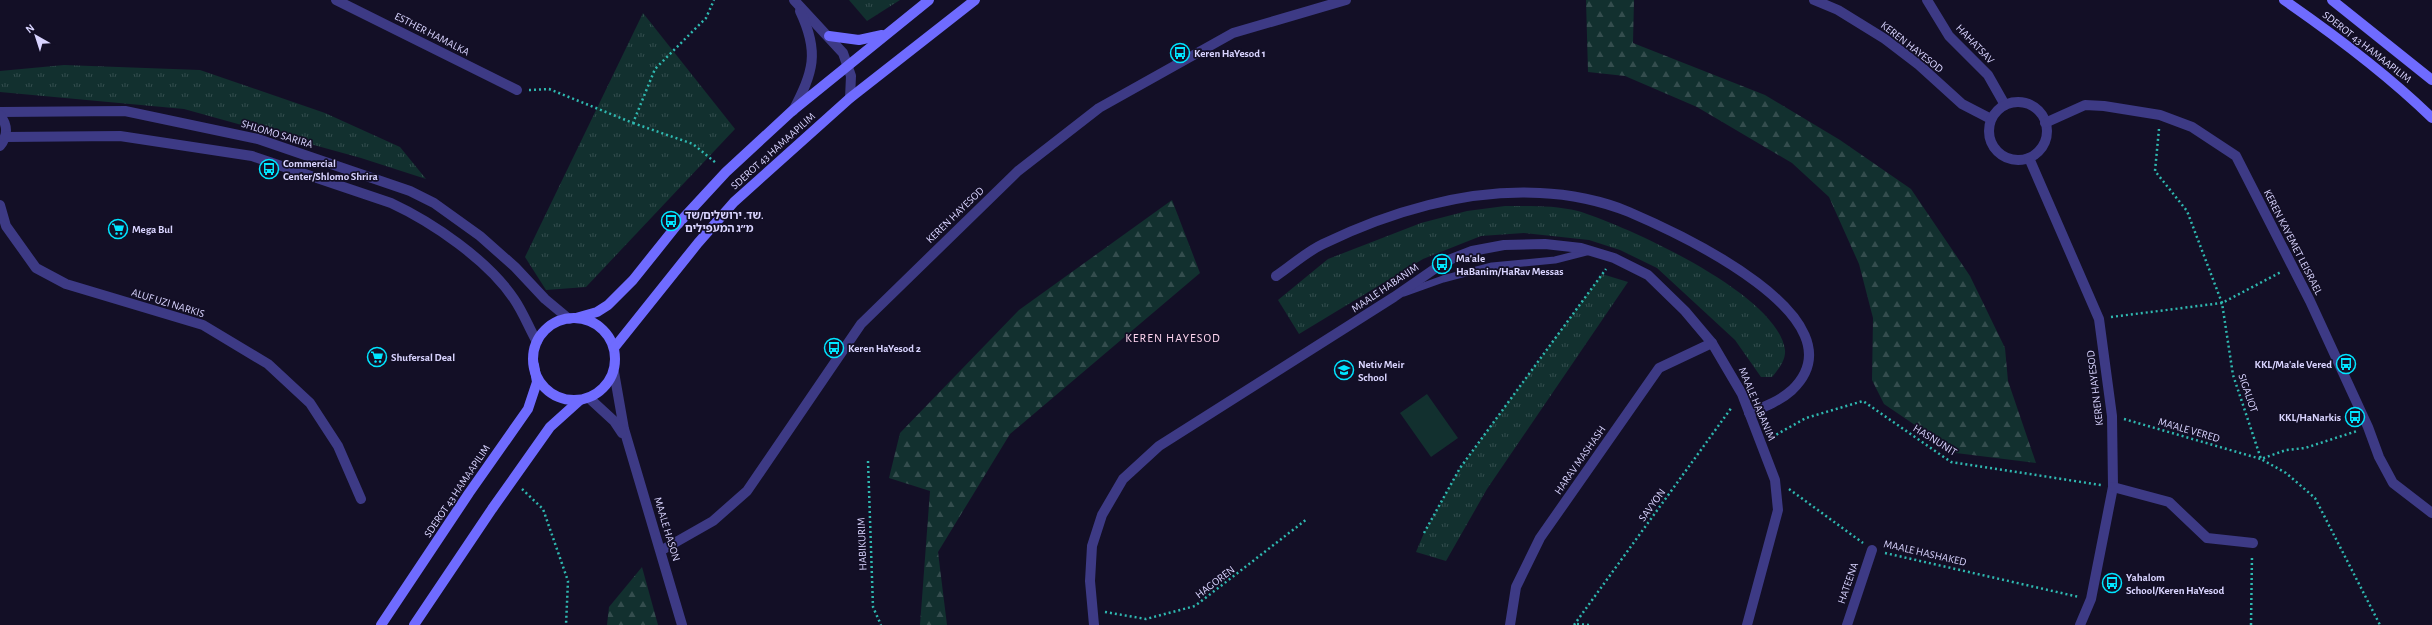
<svg xmlns="http://www.w3.org/2000/svg" width="2432" height="625" font-family="'Alegreya Sans','Noto Sans Hebrew',sans-serif">
	<style>
		.green { fill: #12302f }
		.forest { fill: url(#forest-firs) }
		.park { fill: url(#park-tufts) }
		.lines { fill: none; stroke-linecap: round; stroke-linejoin: round }
		.path { stroke: #2fb8b0; stroke-width: 2.5; stroke-dasharray: 2 3; stroke-linecap: butt }
		.service { stroke: #3d3a85; stroke-width: 7 }
		.minor { stroke: #3d3a85; stroke-width: 10 }
		.tertiary { stroke: #3d3a85; stroke-width: 10 }
		.secondary { stroke: #6f6bff; stroke-width: 10 }
		.labels { text-anchor: middle; dominant-baseline: central; stroke-width: 3.5; stroke-linejoin: round; paint-order: stroke }
		.street-label { font-size: 11px; fill: #d9d4ff; stroke: #130f26 }
		.poi-label { font-size: 11px; font-weight: bold; fill: #d9d4ff; stroke: #130f26; text-anchor: start }
		.neighbourhood-label { font-size: 12px; letter-spacing: 1px; fill: #ffd6f0; stroke: #130f26 }
	</style>
	<defs>
		<pattern id="forest-firs" width="22" height="20" patternUnits="userSpaceOnUse"><rect width="22" height="20" fill="#12302f"/><path d="M5 1l3.5 6h-7zM16 11l3.5 6h-7z" fill="#344d4e"/></pattern>
		<pattern id="park-tufts" width="24" height="20" patternUnits="userSpaceOnUse"><rect width="24" height="20" fill="#12302f"/><path d="M3 7l-1-3M5 7V3M7 7l1-3M15 17l-1-3M17 17v-4M19 17l1-3" fill="none" stroke="#344d4e"/></pattern>
	</defs>
	<rect width="100%" height="100%" fill="#130f26"/>
	<polygon class="green" points="1427,394 1458,438 1431,457 1400,413"/>
	<g class="forest">
		<polygon points="1586,0 1634,0 1633,43 1765,95 1840,140 1911,189 1970,276 2005,348 2008,381 2036,463 1956,453 1884,404 1872,380 1873,318 1859,264 1829,197 1792,163 1697,107 1625,76 1588,72"/>
		<polygon points="1172,200 1200,273 1010,434 938,552 947,625 920,625 930,491 889,478 900,433 1019,310"/>
		<polygon points="642,567 658,625 607,625 609,607"/>
	</g>
	<g class="park">
		<polygon points="849,0 900,0 867,21"/>
		<polygon points="643,13 735,129 586,287 546,290 525,257"/>
		<polygon points="64,65 200,70 325,113 400,147 426,179 361,158 184,109 0,92 0,71"/>
		<path d="M1505 206C1529 206 1554 205 1578 211 1627 226 1778 294 1785 350 1786 360 1778 370 1772 377H1761L1735 340 1657 268 1620 250 1589 240 1524 233 1481 236 1423 259 1299 334 1278 300 1328 259 1421 223 1467 211Z"/>
		<polygon points="1602,274 1628,282 1487,489 1446,561 1416,552 1424,533 1460,468"/>
	</g>
	<g class="lines">
		<g class="path">
			<polyline points="529,90 549,89 633,123 655,69 706,18 714,0"/>
			<polyline points="633,123 693,144 716,163"/>
			<polyline points="2159,129 2155,171 2187,211 2222,303 2233,375 2261,459 2286,473 2315,498 2380,625"/>
			<polyline points="2111,317 2222,303 2281,272"/>
			<polyline points="2124,419 2261,459 2286,450 2305,448 2357,431"/>
			<polyline points="1772,437 1806,418 1863,401 1951,462 2101,485"/>
			<polyline points="868,461 873,607 881,625"/>
			<polyline points="522,489 543,509 568,581 566,625"/>
			<polyline points="1789,489 1863,543"/>
			<polyline points="1424,533 1460,468 1606,269"/>
			<polyline points="1885,553 2079,597"/>
			<polyline points="1105,612 1146,619 1195,606 1307,519"/>
			<polyline points="1577,624 1590,625"/>
			<polyline points="1574,625 1732,407"/>
			<polyline points="2251,625 2252,555"/>
		</g>
		<polyline class="service" points="1404,293 1443,279 1492,266 1555,260 1590,251"/>
		<g class="minor">
			<polyline points="336,0 517,90"/>
			<polyline points="1814,0 1838,10 1885,39 1919,65 1962,104 1991,119"/>
			<polyline points="1927,0 1949,36 1988,75 2005,105"/>
			<circle cx="2018" cy="131" r="29"/>
			<polyline points="2045,123 2085,105 2104,106 2160,115 2192,127 2236,156 2310,301 2368,427 2379,457 2393,483 2432,513"/>
			<polyline points="2029,158 2099,319 2112,416 2113,487 2091,599 2080,625"/>
			<polyline points="0,205 6,226 36,268 66,284 203,325 268,364 310,403 338,446 361,499"/>
			<path d="M1276 276C1291 266 1306 252 1323 244 1389 212 1466 189 1540 193 1569 194 1603 201 1629 212 1678 233 1866 319 1792 390 1780 401 1764 407 1749 413"/>
			<polyline points="2113,487 2169,502 2207,538 2253,543"/>
			<polyline points="662,550 713,521 747,491 861,324 1018,171 1099,108 1233,33 1346,0"/>
			<polyline points="1094,625 1090,581 1092,546 1102,515 1123,479 1159,446 1394,297 1446,261 1472,251 1504,245 1545,244 1581,248 1614,258 1648,275 1685,311 1712,343 1742,394 1775,480 1778,510 1747,625"/>
			<polyline points="1510,625 1516,587 1540,538 1659,368 1712,343"/>
			<polyline points="1847,625 1872,550"/>
		</g>
		<g class="tertiary">
			<polyline points="794,0 843,53 851,76 850,98"/>
			<path d="M793 111C813 72 820 53 800 11"/>
			<polyline points="0,112 125,111 258,139 410,191 434,203 480,236 515,267 545,299 569,319"/>
			<path d="M0 115C8 125 8 136 0 146"/>
			<path d="M5 137 120 136 252 156 391 203C432 222 488 260 514 299 523 312 529 328 537 342"/>
			<polyline points="614,372 624,429 682,625"/>
			<polyline points="589,398 614,421 622,433"/>
		</g>
		<g class="secondary">
			<path d="M2284 0C2336 36 2387 74 2432 118"/>
			<polyline points="2332,0 2432,80"/>
			<polyline points="829,36 859,40 882,35"/>
			<circle cx="574" cy="359" r="41"/>
			<polyline points="576,318 597,312 608,305 633,280 677,225 726,172 792,111 929,0"/>
			<polyline points="614,348 698,243 734,202 850,98 975,0"/>
			<polyline points="381,625 469,493 528,409 537,382 534,365"/>
			<polyline points="414,625 492,509 550,427 580,400"/>
		</g>
	</g>
	<defs>
		<g id="bus-ring" transform="scale(1)"><circle r="9.5" fill="#130f26" stroke="#00e5ff" stroke-width="1.5"/><path d="M-5-6H5V4H4V6H2V4H-2V6H-4V4H-5ZM-3.5-4V0h7V-4ZM-3.5 1.2v1.5H-2V1.2ZM2 1.2v1.5H3.5V1.2Z" fill="#00e5ff"/></g>
		<g id="supermarket-ring" transform="scale(1)"><circle r="9.5" fill="#130f26" stroke="#00e5ff" stroke-width="1.5"/><path d="M-6-5.5h2.5l.6 2H6L4.5 2H-2.5L-4.4-4H-6ZM-1.5 3.2a1.3 1.3 0 1 0 .1 0ZM3 3.2a1.3 1.3 0 1 0 .1 0Z" fill="#00e5ff"/></g>
		<g id="school-ring" transform="scale(1)"><circle r="9.5" fill="#130f26" stroke="#00e5ff" stroke-width="1.5"/><path d="M0-5L7-2L0 1L-7-2ZM-4 1L0 2.5L4 1V4Q0 6-4 4Z" fill="#00e5ff"/></g>
	</defs>
	<g fill-rule="evenodd">
		<use href="#bus-ring" x="1180" y="53"/>
		<use href="#bus-ring" x="269" y="169"/>
		<use href="#bus-ring" x="671" y="221"/>
		<use href="#supermarket-ring" x="118" y="229"/>
		<use href="#bus-ring" x="1442" y="264"/>
		<use href="#bus-ring" x="834" y="348"/>
		<use href="#supermarket-ring" x="377" y="357"/>
		<use href="#bus-ring" x="2346" y="364"/>
		<use href="#school-ring" x="1344" y="370"/>
		<use href="#bus-ring" x="2355" y="417"/>
		<use href="#bus-ring" x="2112" y="583"/>
	</g>
	<g class="labels">
		<g class="street-label">
			<text transform="translate(432 34) rotate(27)">ESTHER HAMALKA</text>
			<text transform="translate(1975 44) rotate(46)">HAHATSAV</text>
			<text transform="translate(1912 47) rotate(38)">KEREN HAYESOD</text>
			<text transform="translate(2367 47) rotate(38)">SDEROT 43 HAMAAPILIM</text>
			<text transform="translate(277 134) rotate(17)">SHLOMO SARIRA</text>
			<text transform="translate(773 151) rotate(-42)">SDEROT 43 HAMAAPILIM</text>
			<text transform="translate(955 215) rotate(-44)">KEREN HAYESOD</text>
			<text transform="translate(2293 242) rotate(63)">KEREN KAYEMET LEISRAEL</text>
			<text transform="translate(1385 288) rotate(-34)">MAALE HABANIM</text>
			<text transform="translate(168 303) rotate(17)">ALUF UZI NARKIS</text>
			<text transform="translate(2095 388) rotate(-97)">KEREN HAYESOD</text>
			<text transform="translate(2248 393) rotate(71)">SIGALIOT</text>
			<text transform="translate(1757 404) rotate(67)">MAALE HABANIM</text>
			<text transform="translate(2189 430) rotate(16)">MA'ALE VERED</text>
			<text transform="translate(1935 440) rotate(32)">HASNUNIT</text>
			<text transform="translate(1580 460) rotate(-55)">HARAV MASHASH</text>
			<text transform="translate(457 491) rotate(-56)">SDEROT 43 HAMAAPILIM</text>
			<text transform="translate(1652 505) rotate(-54)">SAVYON</text>
			<text transform="translate(667 529) rotate(73)">MAALE HASON</text>
			<text transform="translate(862 544) rotate(-92)">HABIKURIM</text>
			<text transform="translate(1925 553) rotate(13)">MAALE HASHAKED</text>
			<text transform="translate(1215 582) rotate(-37)">HAGOREN</text>
			<text transform="translate(1848 583) rotate(-71)">HATEENA</text>
		</g>
		<g class="poi-label">
			<text x="1194" y="53">Keren HaYesod 1</text>
			<text x="283" y="163">Commercial<tspan x="283" dy="13">Center/Shlomo Shrira</tspan></text>
			<text x="685" y="215">שד. ירושלים/שד.<tspan x="685" dy="13">מ״ג המעפילים</tspan></text>
			<text x="132" y="229">Mega Bul</text>
			<text x="1456" y="258">Ma'ale<tspan x="1456" dy="13">HaBanim/HaRav Messas</tspan></text>
			<text x="848" y="348">Keren HaYesod 2</text>
			<text x="391" y="357">Shufersal Deal</text>
			<text x="1358" y="364">Netiv Meir<tspan x="1358" dy="13">School</tspan></text>
			<text x="2332" y="364" text-anchor="end">KKL/Ma'ale Vered</text>
			<text x="2341" y="417" text-anchor="end">KKL/HaNarkis</text>
			<text x="2126" y="577">Yahalom<tspan x="2126" dy="13">School/Keren HaYesod</tspan></text>
		</g>
		<g class="neighbourhood-label">
			<text x="1173" y="338">KEREN HAYESOD</text>
		</g>
	</g>
	<g transform="translate(36 36) rotate(321)" stroke="#130f26" stroke-width="3" paint-order="stroke">
	<path d="M0-3L7 15L0 10L-7 15Z" fill="#d9d4ff"/>
	<text y="-6" font-size="11" font-weight="bold" text-anchor="middle" fill="#d9d4ff">N</text>
	</g>
</svg>
